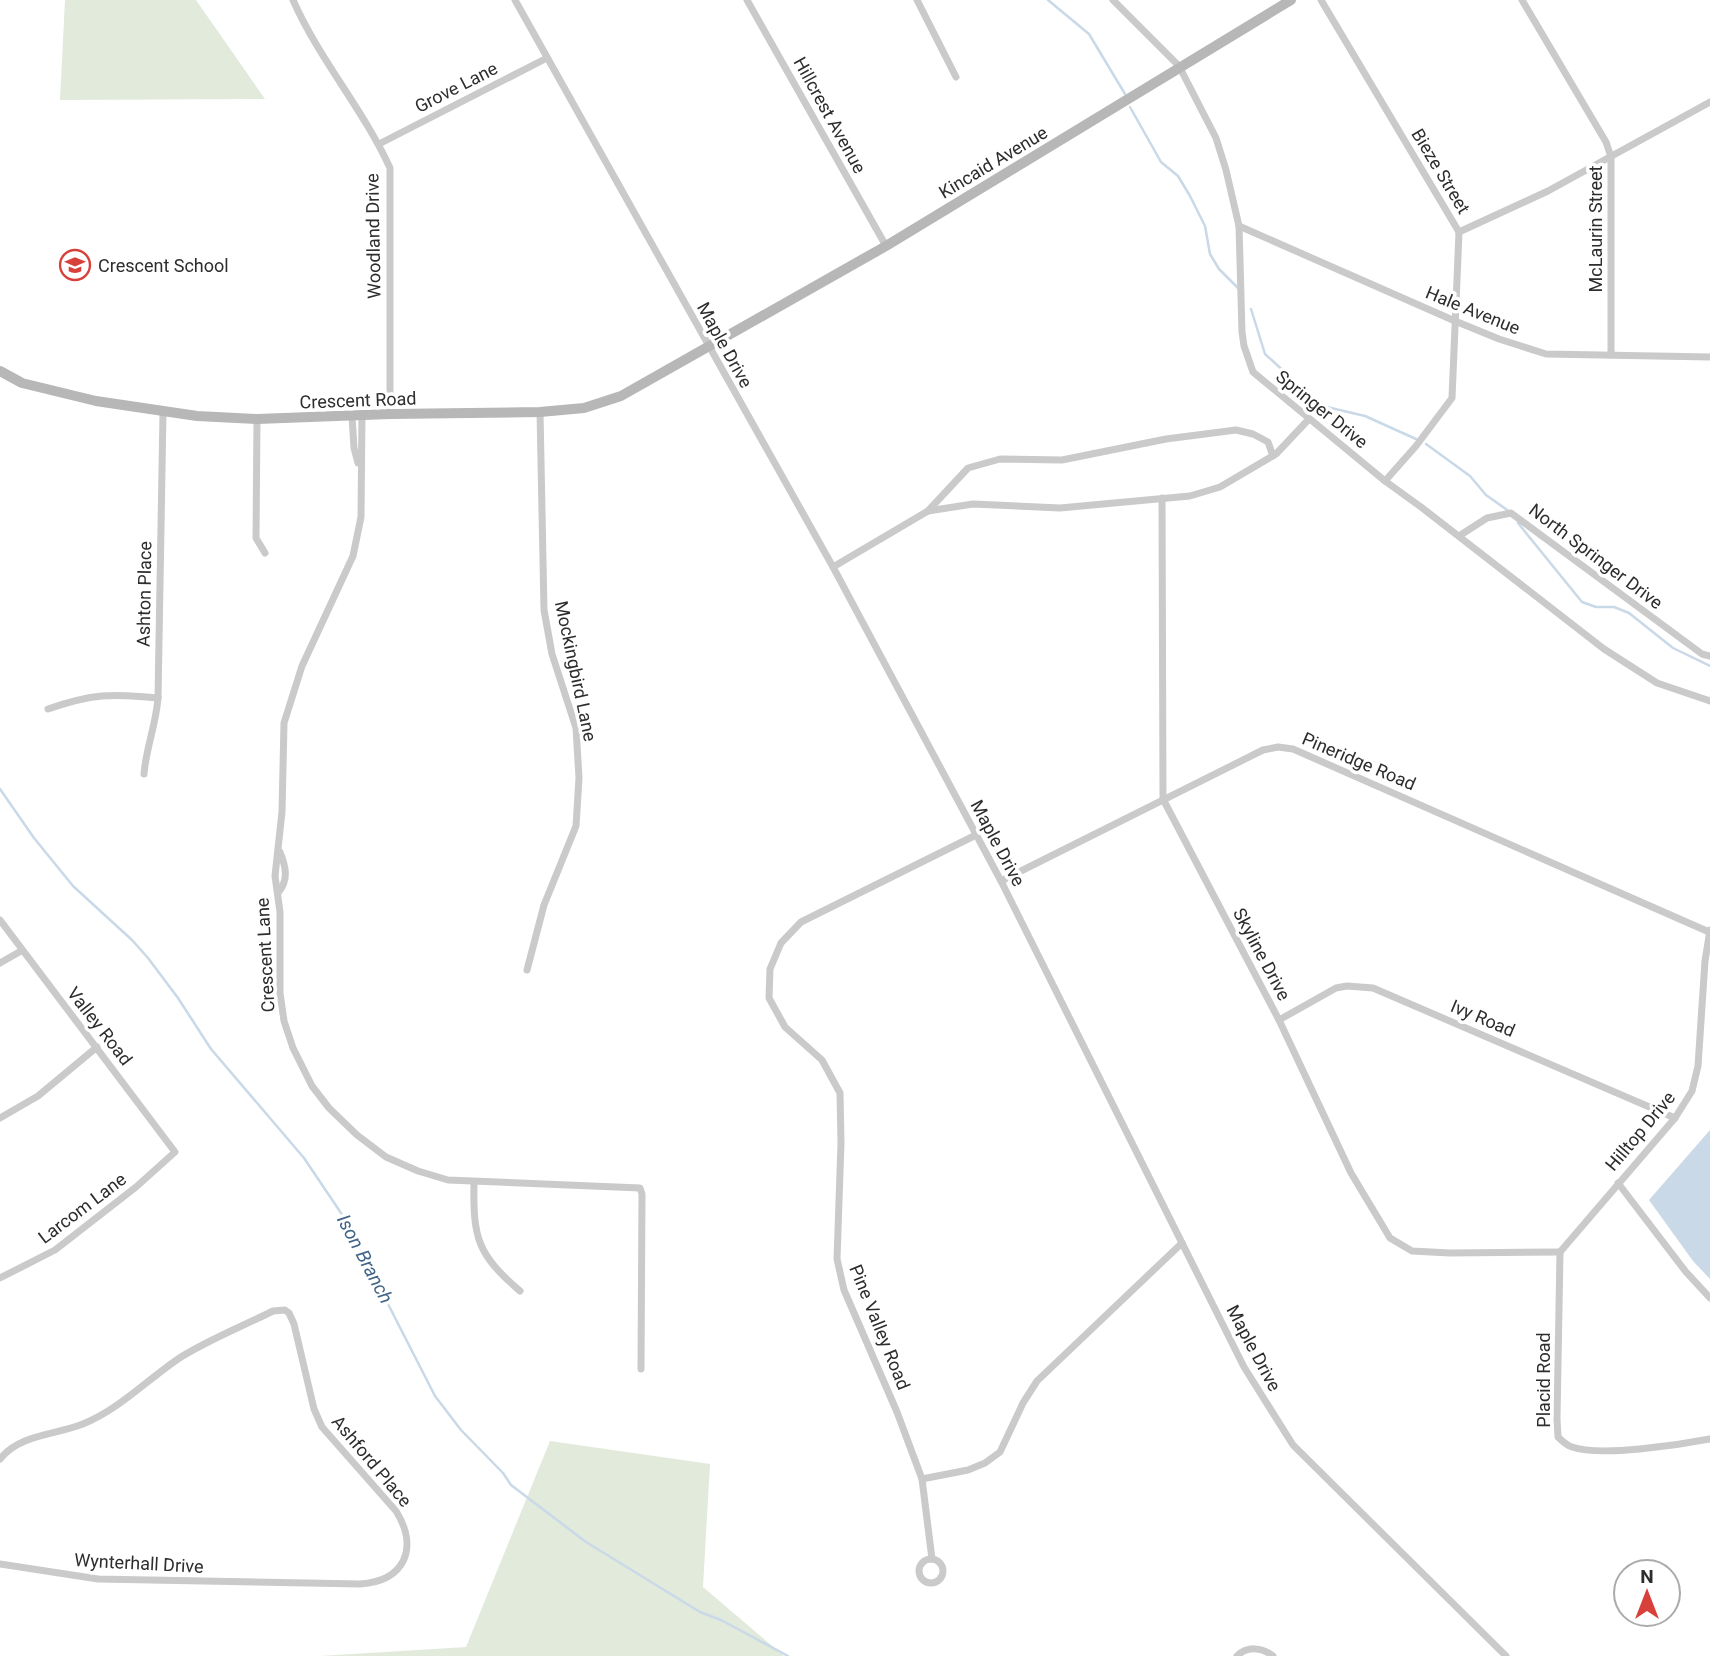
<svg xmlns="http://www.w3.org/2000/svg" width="1710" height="1656" font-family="Roboto,sans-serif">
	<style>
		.green { fill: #e2eadc }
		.water { fill: #c9d9e8 }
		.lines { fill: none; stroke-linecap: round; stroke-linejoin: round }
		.stream { stroke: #c9d9e8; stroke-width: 2.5 }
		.street { stroke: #cacaca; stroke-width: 7 }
		.secondary { stroke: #b7b7b7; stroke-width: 10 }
		.labels { text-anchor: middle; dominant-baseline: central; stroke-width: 7; stroke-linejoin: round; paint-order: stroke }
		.street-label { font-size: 18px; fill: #2d2d2d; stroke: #fff }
		.poi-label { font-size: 18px; fill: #2d2d2d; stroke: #fff; text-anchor: start }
		.water-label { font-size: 19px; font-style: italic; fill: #416589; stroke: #fff }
	</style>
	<rect width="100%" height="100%" fill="#fff"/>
	<g class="green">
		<polygon points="65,0 196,0 265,99 60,100"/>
		<polygon points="550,1441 710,1464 703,1587 784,1656 320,1656 466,1647"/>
	</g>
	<polygon class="water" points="1710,1130 1710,1279 1693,1261 1649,1200"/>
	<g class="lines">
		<g class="stream">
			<polyline points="1048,0 1089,34 1125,94"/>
			<polyline points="1130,107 1161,162 1178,176 1190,196 1205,226 1210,254 1219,269 1239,289"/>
			<polyline points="1251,309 1265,354 1287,374 1298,391 1314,404 1365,416 1416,439"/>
			<polyline points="1426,444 1470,476 1486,495 1510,512"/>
			<polyline points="1518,523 1582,602 1596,607 1614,607 1629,613 1673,648 1710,666"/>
			<polyline points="0,789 34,838 73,886 132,940 148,958 178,998 211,1049 304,1158 343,1216 435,1396 461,1430 503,1473 511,1485 586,1542 700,1612 721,1620 788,1656"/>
		</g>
		<g class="street">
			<path d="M293 0C319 59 363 109 390 168V414"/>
			<polyline points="515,0 833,567 1001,881 1244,1367 1293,1445 1506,1656"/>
			<polyline points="747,0 886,246"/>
			<polyline points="917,0 956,77"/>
			<polyline points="1113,0 1179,66 1216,138 1226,170 1239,226 1242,332 1244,346 1253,372 1385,481 1421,507 1604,649 1657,683 1710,701"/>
			<polyline points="1321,0 1459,232 1452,398 1416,446 1385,481"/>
			<polyline points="1522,0 1606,142 1611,157 1611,355"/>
			<polyline points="379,144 547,58"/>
			<polyline points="1239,226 1455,321 1499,339 1546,354 1710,357"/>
			<polyline points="1459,232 1548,191 1710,102"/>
			<polyline points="352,416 354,448 358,463"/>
			<polyline points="362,416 361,517 353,556 302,666 284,723 282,812 275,876 280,912 280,993 284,1021 293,1048 312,1086 329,1108 357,1135 386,1157 418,1171 448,1180 640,1188 642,1194 641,1369"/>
			<polyline points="257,419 256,538 265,553"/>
			<polyline points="1162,498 1163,799 1279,1020 1351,1173 1390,1238 1412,1251 1450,1253 1560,1252"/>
			<polyline points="928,511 968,468 1000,459 1062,460 1166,439 1236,430 1253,434 1268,442 1273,456"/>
			<polyline points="1459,536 1487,518 1511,513 1702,654 1710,656"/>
			<polyline points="833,567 928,511 973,504 1060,508 1190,496 1220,487 1276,454 1309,419"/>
			<path d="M48 709C91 694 112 693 158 698"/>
			<path d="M144 774C146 748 156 725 158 698L163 413"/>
			<polyline points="1001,881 1263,750 1278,747 1293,749 1709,932"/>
			<path d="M278 893C289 880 286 867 280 852"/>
			<polyline points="0,920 175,1152 136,1187 55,1250 0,1278"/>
			<polyline points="0,963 21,951"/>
			<polyline points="527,970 544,905 576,826 579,778 576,728 552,654 544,610 540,412"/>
			<polyline points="1279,1020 1336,988 1347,986 1373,988 1675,1118"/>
			<polyline points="0,1118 38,1096 97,1047"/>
			<path d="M474 1182C473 1238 477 1254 520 1291"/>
			<polyline points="1618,1183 1686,1272 1710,1298"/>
			<polyline points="1560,1252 1675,1118 1692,1091 1698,1066 1705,961 1710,930"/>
			<path d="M1560 1252 1557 1419 1558 1437C1562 1441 1566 1445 1572 1447 1600 1457 1679 1445 1710 1439"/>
			<path d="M0 1459C20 1434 55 1435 83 1424 120 1409 149 1378 181 1357 210 1339 243 1326 273 1311L285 1310 289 1313 294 1324 314 1409 322 1427 396 1511C419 1548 405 1581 360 1584L98 1579 0 1564"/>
			<polyline points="922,1479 968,1470 985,1463 1000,1452 1023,1403 1037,1381 1182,1243"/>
			<circle cx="931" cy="1571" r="12"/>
			<polyline points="932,1559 922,1479 897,1412 844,1290 837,1259 841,1143 840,1093 822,1060 785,1027 769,998 770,969 781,943 801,922 976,835"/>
			<path d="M1237 1656C1247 1646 1262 1647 1273 1656"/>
		</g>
		<polyline class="secondary" points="0,371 22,383 96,401 197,416 257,419 390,414 540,412 584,408 621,396 886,246 1291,0"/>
	</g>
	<defs>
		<g id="school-ring" transform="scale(1.575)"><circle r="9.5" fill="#fff" stroke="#d8413b" stroke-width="1.5"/><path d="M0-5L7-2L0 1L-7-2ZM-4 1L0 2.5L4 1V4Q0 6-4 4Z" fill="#d8413b"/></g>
	</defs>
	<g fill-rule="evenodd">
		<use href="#school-ring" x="75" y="265"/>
	</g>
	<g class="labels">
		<g class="street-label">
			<text transform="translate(456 87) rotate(-27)">Grove Lane</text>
			<text transform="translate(830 115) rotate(61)">Hillcrest Avenue</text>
			<text transform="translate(993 162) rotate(-31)">Kincaid Avenue</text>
			<text transform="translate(1441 171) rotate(59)">Bieze Street</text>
			<text transform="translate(1595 229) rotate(-90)">McLaurin Street</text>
			<text transform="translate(373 236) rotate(-91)">Woodland Drive</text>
			<text transform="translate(1473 310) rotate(22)">Hale Avenue</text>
			<text transform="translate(725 345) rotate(61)">Maple Drive</text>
			<text transform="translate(358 400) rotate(-2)">Crescent Road</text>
			<text transform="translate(1322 409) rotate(39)">Springer Drive</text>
			<text transform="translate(1596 556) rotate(37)">North Springer Drive</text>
			<text transform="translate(144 594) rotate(-89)">Ashton Place</text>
			<text transform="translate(576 671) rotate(78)">Mockingbird Lane</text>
			<text transform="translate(1359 761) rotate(23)">Pineridge Road</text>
			<text transform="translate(998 843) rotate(62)">Maple Drive</text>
			<text transform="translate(1262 954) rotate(62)">Skyline Drive</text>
			<text transform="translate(265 955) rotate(-93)">Crescent Lane</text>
			<text transform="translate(1483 1018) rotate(23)">Ivy Road</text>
			<text transform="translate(100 1026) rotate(52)">Valley Road</text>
			<text transform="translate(1640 1131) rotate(-50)">Hilltop Drive</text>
			<text transform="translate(82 1208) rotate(-37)">Larcom Lane</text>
			<text transform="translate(880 1327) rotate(68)">Pine Valley Road</text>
			<text transform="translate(1254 1348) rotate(62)">Maple Drive</text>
			<text transform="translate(1543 1380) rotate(-90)">Placid Road</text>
			<text transform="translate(372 1461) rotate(50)">Ashford Place</text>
			<text transform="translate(139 1563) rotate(3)">Wynterhall Drive</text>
		</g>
		<g class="poi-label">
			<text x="98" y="265">Crescent School</text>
		</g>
		<g class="water-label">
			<text transform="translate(365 1259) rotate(62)">Ison Branch</text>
		</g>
	</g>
	<g transform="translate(1647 1593)"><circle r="33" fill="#ffffff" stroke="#ababab" stroke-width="2"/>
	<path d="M0-5L12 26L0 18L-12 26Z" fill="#d8413b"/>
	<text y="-10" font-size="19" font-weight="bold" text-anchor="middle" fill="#2d2d2d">N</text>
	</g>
</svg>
